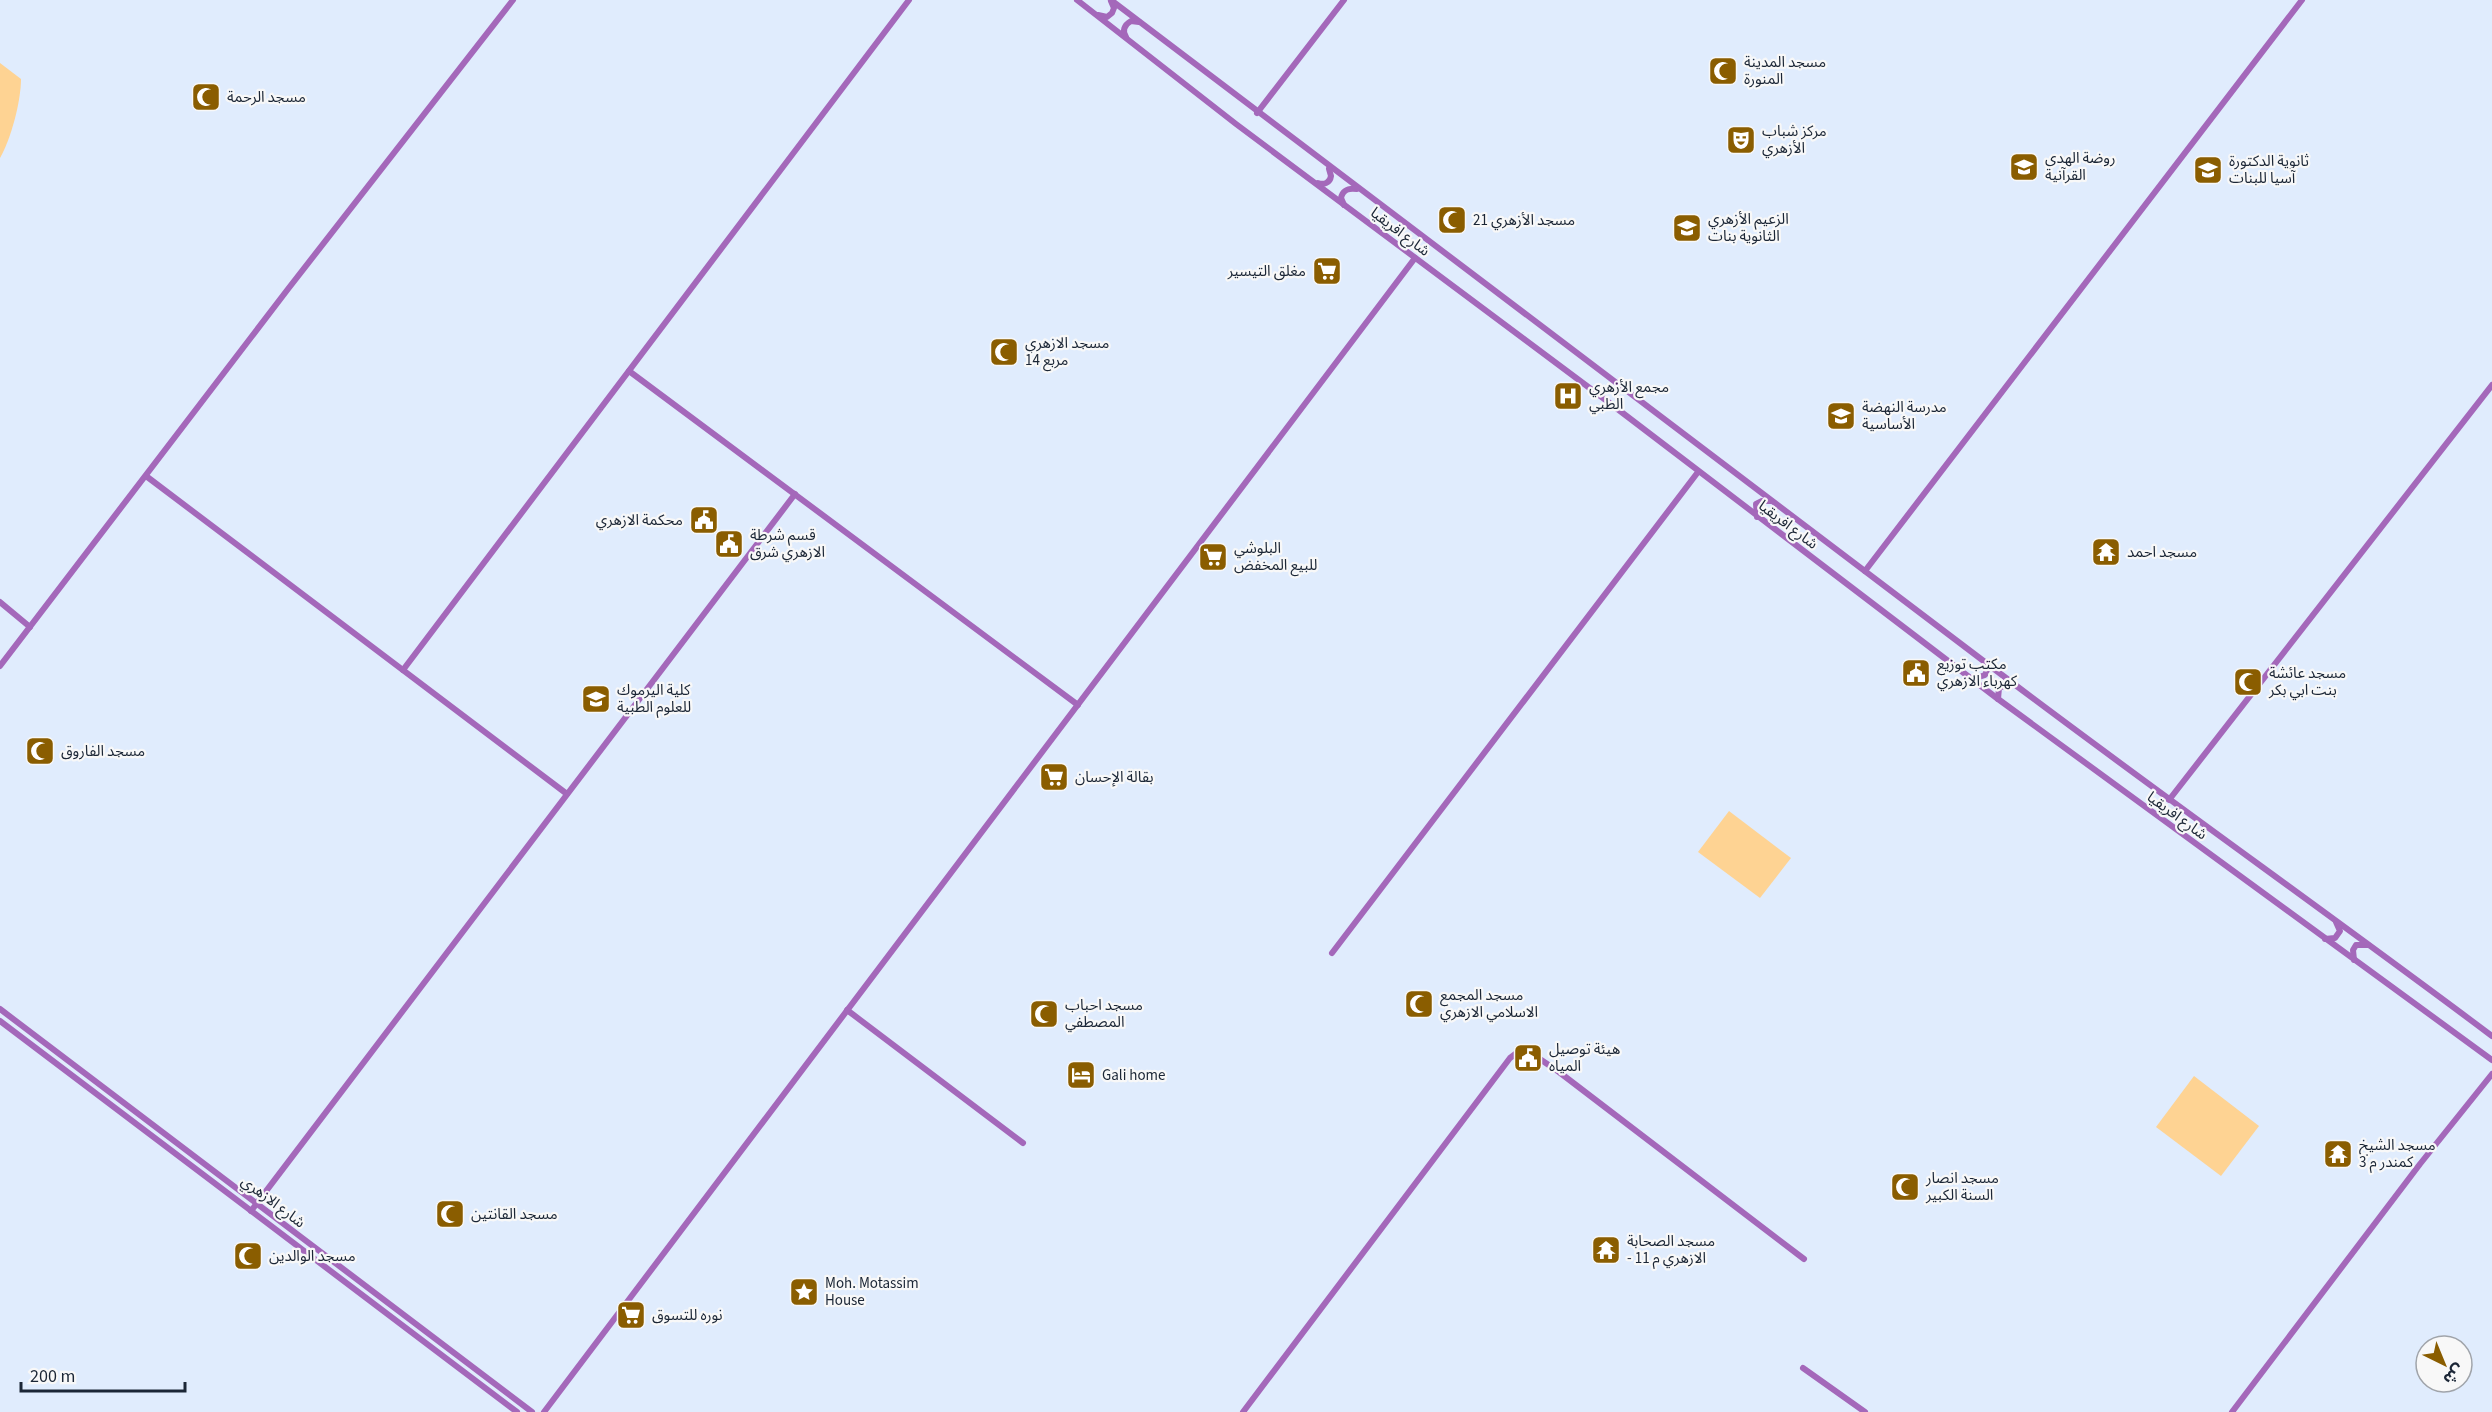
<svg xmlns="http://www.w3.org/2000/svg" width="2492" height="1412" font-family="'Source Sans 3','Noto Sans Arabic',sans-serif">
	<style>
		.green { fill: #fed393 }
		.lines { fill: none; stroke-linecap: round; stroke-linejoin: round }
		.secondary { stroke: #a468ba; stroke-width: 6 }
		.labels { text-anchor: middle; dominant-baseline: central; stroke-width: 4.5; stroke-linejoin: round; paint-order: stroke }
		.poi-label { font-size: 15px; fill: #1b2636; stroke: #f8f8f8; text-anchor: start }
		.street-label { font-size: 15px; fill: #1b2636; stroke: #f8f8f8 }
	</style>
	<rect width="100%" height="100%" fill="#e0ecfd"/>
	<g class="green">
		<path d="M0 63 21 79C21 101 11 139 0 158Z"/>
		<polygon points="1729,811 1791,858 1760,898 1698,852"/>
		<polygon points="2194,1076 2259,1126 2221,1176 2156,1127"/>
	</g>
	<g class="lines">
		<g class="secondary">
			<polyline points="1077,0 1236,124 1603,398 1998,699 2492,1060"/>
			<path d="M1111 0C1410 228 1709 456 2010 681 2169 801 2332 916 2492 1036"/>
			<polyline points="1098,15 1107,17 1112,13 1114,8 1111,1"/>
			<path d="M1126 37C1122 31 1124 25 1131 21L1139 22"/>
			<polyline points="1257,113 1344,0"/>
			<path d="M1318 183C1324 185 1330 183 1331 176L1329 169"/>
			<path d="M1344 205 1341 198C1343 189 1349 188 1357 189"/>
			<polyline points="629,371 1078,705"/>
			<polyline points="146,476 567,794"/>
			<polyline points="1757,517 1756,504 1762,501 1771,501"/>
			<polyline points="1865,571 2302,0"/>
			<polyline points="0,602 30,627"/>
			<polyline points="0,666 288,289 513,0"/>
			<polyline points="403,670 909,0"/>
			<polyline points="1973,679 1985,675 1987,670 1985,664"/>
			<polyline points="1998,699 1999,688 2011,683"/>
			<polyline points="2169,800 2492,385"/>
			<polyline points="2325,939 2335,938 2340,931 2336,922"/>
			<polyline points="1332,953 1698,472"/>
			<polyline points="2354,960 2353,950 2356,945 2368,945"/>
			<polyline points="0,1009 532,1412"/>
			<polyline points="847,1010 1023,1143"/>
			<polyline points="0,1021 517,1412"/>
			<polyline points="251,1211 795,494"/>
			<polyline points="1803,1368 1865,1412"/>
			<polyline points="544,1412 1415,258"/>
			<polyline points="1243,1412 1510,1058 1518,1052 1531,1053 1559,1072 1804,1259"/>
			<polyline points="2232,1412 2420,1164 2492,1074"/>
		</g>
	</g>
	<defs>
		<g id="mosque-square" transform="scale(1.5)"><rect x="-9" y="-9" width="18" height="18" rx="4" fill="#8a5d00" stroke="#f8f8f8"/><path d="M3.5-4.9A6 6 0 1 0 3.5 4.9A5 5 0 1 1 3.5-4.9Z" fill="#fff"/></g>
		<g id="theatre-square" transform="scale(1.5)"><rect x="-9" y="-9" width="18" height="18" rx="4" fill="#8a5d00" stroke="#f8f8f8"/><path d="M-5-5.5Q0-4 5-5.5V0Q5 5 0 6Q-5 5-5 0ZM-3.3-2.5H-1v1.5H-3.3ZM1-2.5H3.3v1.5H1ZM-2.8 1Q0 5.5 2.8 1Z" fill="#fff"/></g>
		<g id="school-square" transform="scale(1.5)"><rect x="-9" y="-9" width="18" height="18" rx="4" fill="#8a5d00" stroke="#f8f8f8"/><path d="M0-5L7-2L0 1L-7-2ZM-4 1L0 2.5L4 1V4Q0 6-4 4Z" fill="#fff"/></g>
		<g id="supermarket-square" transform="scale(1.5)"><rect x="-9" y="-9" width="18" height="18" rx="4" fill="#8a5d00" stroke="#f8f8f8"/><path d="M-6-5.5h2.5l.6 2H6L4.5 2H-2.5L-4.4-4H-6ZM-1.5 3.2a1.3 1.3 0 1 0 .1 0ZM3 3.2a1.3 1.3 0 1 0 .1 0Z" fill="#fff"/></g>
		<g id="hospital-square" transform="scale(1.5)"><rect x="-9" y="-9" width="18" height="18" rx="4" fill="#8a5d00" stroke="#f8f8f8"/><path d="M-5-5h3v3.5h4V-5h3V5h-3V1.5h-4V5h-3Z" fill="#fff"/></g>
		<g id="civic-square" transform="scale(1.5)"><rect x="-9" y="-9" width="18" height="18" rx="4" fill="#8a5d00" stroke="#f8f8f8"/><path d="M-.6-6.5H3V-4.5H.6V-3L4-1V1h2V6H-6V1h2V-1L-.6-3ZM-1.2 2.5V6h2.4V2.5Z" fill="#fff"/></g>
		<g id="temple-square" transform="scale(1.5)"><rect x="-9" y="-9" width="18" height="18" rx="4" fill="#8a5d00" stroke="#f8f8f8"/><path d="M0-6L5-2H3V0L6.5 2.5H4V6H1.5V3h-3V6H-4V2.5H-6.5L-3 0V-2H-5Z" fill="#fff"/></g>
		<g id="university-square" transform="scale(1.5)"><rect x="-9" y="-9" width="18" height="18" rx="4" fill="#8a5d00" stroke="#f8f8f8"/><path d="M0-5L7-2L0 1L-7-2ZM-4 1L0 2.5L4 1V4Q0 6-4 4Z" fill="#fff"/></g>
		<g id="hotel-square" transform="scale(1.5)"><rect x="-9" y="-9" width="18" height="18" rx="4" fill="#8a5d00" stroke="#f8f8f8"/><path d="M-6-4.5h1.5V1H6V5H4.5V3h-9V5H-6ZM-4 0a1.8 1.8 0 1 1 3.6 0ZM.5 0V-2.5h3Q6-2.5 6 0Z" fill="#fff"/></g>
		<g id="sight-square" transform="scale(1.5)"><rect x="-9" y="-9" width="18" height="18" rx="4" fill="#8a5d00" stroke="#f8f8f8"/><path d="M0-6L1.8-2.2L6-1.7L2.9 1.2L3.7 5.4L0 3.3L-3.7 5.4L-2.9 1.2L-6-1.7L-1.8-2.2Z" fill="#fff"/></g>
	</defs>
	<g fill-rule="evenodd">
		<use href="#mosque-square" x="1723" y="71"/>
		<use href="#mosque-square" x="206" y="97"/>
		<use href="#theatre-square" x="1741" y="140"/>
		<use href="#school-square" x="2024" y="167"/>
		<use href="#school-square" x="2208" y="170"/>
		<use href="#mosque-square" x="1452" y="220"/>
		<use href="#school-square" x="1687" y="228"/>
		<use href="#supermarket-square" x="1327" y="271"/>
		<use href="#mosque-square" x="1004" y="352"/>
		<use href="#hospital-square" x="1568" y="396"/>
		<use href="#school-square" x="1841" y="416"/>
		<use href="#civic-square" x="704" y="520"/>
		<use href="#civic-square" x="729" y="544"/>
		<use href="#temple-square" x="2106" y="552"/>
		<use href="#supermarket-square" x="1213" y="557"/>
		<use href="#civic-square" x="1916" y="673"/>
		<use href="#mosque-square" x="2248" y="682"/>
		<use href="#university-square" x="596" y="699"/>
		<use href="#mosque-square" x="40" y="751"/>
		<use href="#supermarket-square" x="1054" y="777"/>
		<use href="#mosque-square" x="1419" y="1004"/>
		<use href="#mosque-square" x="1044" y="1014"/>
		<use href="#civic-square" x="1528" y="1058"/>
		<use href="#hotel-square" x="1081" y="1075"/>
		<use href="#temple-square" x="2338" y="1154"/>
		<use href="#mosque-square" x="1905" y="1187"/>
		<use href="#mosque-square" x="450" y="1214"/>
		<use href="#temple-square" x="1606" y="1250"/>
		<use href="#mosque-square" x="248" y="1256"/>
		<use href="#sight-square" x="804" y="1292"/>
		<use href="#supermarket-square" x="631" y="1315"/>
	</g>
	<g class="labels">
		<g class="poi-label">
			<text x="1744" y="62">مسجد المدينة<tspan x="1744" dy="17">المنورة</tspan></text>
			<text x="227" y="97">مسجد الرحمة</text>
			<text x="1762" y="131">مركز شباب<tspan x="1762" dy="17">الأزهري</tspan></text>
			<text x="2045" y="158">روضة الهدى<tspan x="2045" dy="17">القرآنية</tspan></text>
			<text x="2229" y="161">ثانوية الدكتورة<tspan x="2229" dy="17">آسيا للبنات</tspan></text>
			<text x="1708" y="219">الزعيم الأزهري<tspan x="1708" dy="17">الثانوية بنات</tspan></text>
			<text x="1473" y="220">مسجد الأزهري 21</text>
			<text x="1306" y="271" text-anchor="end">مغلق التيسير</text>
			<text x="1025" y="343">مسجد الازهري<tspan x="1025" dy="17">مربع 14</tspan></text>
			<text x="1589" y="387">مجمع الأزهري<tspan x="1589" dy="17">الطبي</tspan></text>
			<text x="1862" y="407">مدرسة النهضة<tspan x="1862" dy="17">الأساسية</tspan></text>
			<text x="683" y="520" text-anchor="end">محكمة الازهري</text>
			<text x="750" y="535">قسم شرطة<tspan x="750" dy="17">الازهري شرق</tspan></text>
			<text x="1234" y="548">البلوشي<tspan x="1234" dy="17">للبيع المخفض</tspan></text>
			<text x="2127" y="552">مسجد احمد</text>
			<text x="1937" y="664">مكتب توزيع<tspan x="1937" dy="17">كهرباء الازهري</tspan></text>
			<text x="2269" y="673">مسجد عائشة<tspan x="2269" dy="17">بنت ابي بكر</tspan></text>
			<text x="617" y="690">كلية اليرموك<tspan x="617" dy="17">للعلوم الطبية</tspan></text>
			<text x="61" y="751">مسجد الفاروق</text>
			<text x="1075" y="777">بقالة الإحسان</text>
			<text x="1440" y="995">مسجد المجمع<tspan x="1440" dy="17">الاسلامي الازهري</tspan></text>
			<text x="1065" y="1005">مسجد احباب<tspan x="1065" dy="17">المصطفي</tspan></text>
			<text x="1549" y="1049">هيئة توصيل<tspan x="1549" dy="17">المياه</tspan></text>
			<text x="1102" y="1075">Gali home</text>
			<text x="2359" y="1145">مسجد الشيخ<tspan x="2359" dy="17">كمندر م 3</tspan></text>
			<text x="1926" y="1178">مسجد انصار<tspan x="1926" dy="17">السنة الكبير</tspan></text>
			<text x="471" y="1214">مسجد القانتين</text>
			<text x="1627" y="1241">مسجد الصحابة<tspan x="1627" dy="17">- الازهري م 11</tspan></text>
			<text x="269" y="1256">مسجد الوالدين</text>
			<text x="825" y="1283">Moh. Motassim<tspan x="825" dy="17">House</tspan></text>
			<text x="652" y="1315">نوره للتسوق</text>
		</g>
		<g class="street-label">
			<text transform="translate(1400 232) rotate(37)">شارع افريقيا</text>
			<text transform="translate(1788 525) rotate(37)">شارع افريقيا</text>
			<text transform="translate(2177 816) rotate(36)">شارع افريقيا</text>
			<text transform="translate(273 1202) rotate(37)">شارع الازهري</text>
		</g>
	</g>
	<g transform="translate(2444 1364) rotate(137)"><circle r="28" fill="#f8f8f8" stroke="#a0a4aa" stroke-width="1.5"/>
	<path d="M0-4.5L10 22L0 15L-10 22Z" fill="#8a5d00"/>
	<text y="-9" font-size="16" font-weight="bold" text-anchor="middle" fill="#1b2636">ش</text>
	</g>
	<path d="M21 1382v9h164v-9" fill="none" stroke="#1b2636" stroke-width="3"/>
	<text x="30" y="1382" font-size="18" fill="#1b2636" stroke="#f8f8f8" stroke-width="4.5" paint-order="stroke">200 m</text>
</svg>
